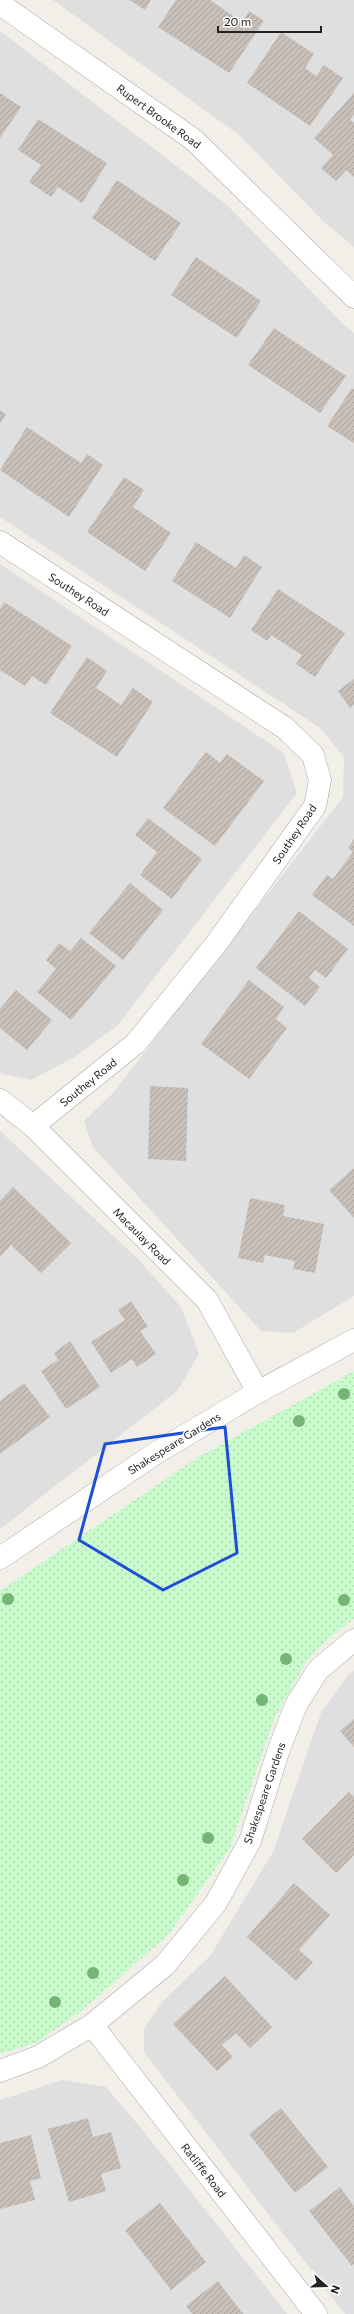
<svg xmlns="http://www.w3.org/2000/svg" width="354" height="2314" font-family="Commissioner,sans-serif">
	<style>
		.residential { fill: #e0dfdf }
		.park { fill: url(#park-dots) }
		.building { fill: url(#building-hatch) }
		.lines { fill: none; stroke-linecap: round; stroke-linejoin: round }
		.minor-casing { stroke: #a9a9a9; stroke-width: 23 }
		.minor { stroke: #fff; stroke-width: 22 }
		.tree { fill: #74b475 }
		.marked { fill: none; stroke: #1d4ed8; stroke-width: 3; stroke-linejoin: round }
		.labels { text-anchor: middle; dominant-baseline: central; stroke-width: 3; stroke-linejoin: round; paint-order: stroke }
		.street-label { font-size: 11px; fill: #222; stroke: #fff }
	</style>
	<defs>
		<pattern id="park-dots" width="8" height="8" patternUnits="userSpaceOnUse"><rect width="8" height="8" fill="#c8facc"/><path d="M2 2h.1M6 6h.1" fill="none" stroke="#acd6af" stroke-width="1.8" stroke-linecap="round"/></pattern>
		<pattern id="building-hatch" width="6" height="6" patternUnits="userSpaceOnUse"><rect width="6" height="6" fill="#c7bfb8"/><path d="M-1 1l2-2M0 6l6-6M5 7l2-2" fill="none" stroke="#aba49e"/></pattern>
	</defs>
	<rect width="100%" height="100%" fill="#f2efe9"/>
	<g class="residential">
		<polygon points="53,0 354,0 354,247 323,221 239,135"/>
		<polygon points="0,31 226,204 345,326 354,333 354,1296 293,1333 261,1331 93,1147 84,1121 113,1093 343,797 344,757 320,728 0,517"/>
		<polygon points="0,564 284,753 297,793 117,1026 73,1058 31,1080 3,1074 0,1072"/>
		<polygon points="0,1131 137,1258 181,1307 199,1354 177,1391 0,1529"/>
		<polygon points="354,1671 354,2314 345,2314 144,2052 144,2029 162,2002 210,1956 273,1852 321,1713 348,1675"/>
		<polygon points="62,2080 106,2087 145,2133 287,2314 0,2314 0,2100"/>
	</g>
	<polygon class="park" points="354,1371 354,1619 332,1635 307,1660 275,1717 229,1850 168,1935 80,2012 37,2042 0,2054 0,1591 197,1458"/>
	<g class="building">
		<polygon points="130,0 151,0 145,10"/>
		<polygon points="176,0 210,0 242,22 249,11 264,21 229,73 158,27"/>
		<polygon points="281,32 314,54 305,68 316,76 324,65 343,78 310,126 247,83"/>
		<polygon points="0,93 21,107 0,138"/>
		<polygon points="354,93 354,114 350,119 354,123 354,177 346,170 336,181 321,168 333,155 314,138"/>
		<polygon points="38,119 107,163 82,203 58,187 51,197 29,182 41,165 18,150"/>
		<polygon points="117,180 181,223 155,261 92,218"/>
		<polygon points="196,257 261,301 237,338 171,295"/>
		<polygon points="274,328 346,376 320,413 248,365"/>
		<polygon points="352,388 354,389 354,443 327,426"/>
		<polygon points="0,410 6,414 0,424"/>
		<polygon points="27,427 81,463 87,454 103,465 69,517 0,470"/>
		<polygon points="124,477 144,490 133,507 171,533 145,571 87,532"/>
		<polygon points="196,542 236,568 244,555 262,567 230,618 172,581"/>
		<polygon points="278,589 345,633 315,677 296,664 302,655 271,635 267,641 251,630"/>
		<polygon points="4,602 72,646 46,685 32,676 25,686 0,670 0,609"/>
		<polygon points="87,657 107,671 96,688 121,705 133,688 153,702 117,757 50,713"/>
		<polygon points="354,679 354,705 350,708 338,691"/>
		<polygon points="206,752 220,763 227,754 264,781 215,846 163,808"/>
		<polygon points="148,818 202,859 172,899 140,875 157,852 135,835"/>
		<polygon points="354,839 354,926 312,895 327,875 333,879 353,852 348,848"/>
		<polygon points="130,883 163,910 123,960 89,933"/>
		<polygon points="299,911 348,949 326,978 315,970 309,978 320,987 305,1006 256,968"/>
		<polygon points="81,938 116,966 71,1020 37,992 56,969 46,960 59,943 70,951"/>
		<polygon points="249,980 284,1007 276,1019 287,1028 249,1079 201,1044"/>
		<polygon points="16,990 52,1020 27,1050 0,1028 0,1009"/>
		<polygon points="150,1086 188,1088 186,1161 148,1159"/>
		<polygon points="354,1168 354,1218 329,1190"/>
		<polygon points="13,1187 71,1243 41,1273 11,1245 0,1257 0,1201"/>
		<polygon points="250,1198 285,1205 283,1216 324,1224 315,1273 293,1269 295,1261 265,1255 263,1263 238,1258"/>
		<polygon points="131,1301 148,1327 140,1331 156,1354 137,1367 132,1359 111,1373 91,1342 125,1320 118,1310"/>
		<polygon points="70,1341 100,1387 66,1409 41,1371 58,1360 54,1353"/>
		<polygon points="24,1383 50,1417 0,1454 0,1401"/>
		<polygon points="354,1719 354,1747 340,1731"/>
		<polygon points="349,1792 354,1797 354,1855 336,1873 302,1839"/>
		<polygon points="294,1883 330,1915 299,1950 313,1962 296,1981 247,1937"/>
		<polygon points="225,1976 272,2027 250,2048 236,2033 222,2045 233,2057 217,2071 173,2024"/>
		<polygon points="281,2108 328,2167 295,2193 249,2134"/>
		<polygon points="88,2118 93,2137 111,2132 121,2168 101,2174 106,2191 69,2202 48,2129"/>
		<polygon points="31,2135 41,2178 30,2181 35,2200 0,2209 0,2143"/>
		<polygon points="340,2187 354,2206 354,2264 352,2266 309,2211"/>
		<polygon points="160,2203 206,2262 171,2290 125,2230"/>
		<polygon points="218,2281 243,2314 192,2314 186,2306"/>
	</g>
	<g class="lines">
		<g class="minor-casing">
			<g id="minor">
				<polyline points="0,4 194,140 354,297"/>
				<polyline points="0,542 285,728 313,755 320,780 315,806 216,944 136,1043 33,1126"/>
				<polyline points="0,1100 33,1126 207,1300 258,1392"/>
				<polyline points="0,1558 156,1453 258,1392 354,1340"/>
				<polyline points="92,2025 316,2314"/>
				<polyline points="0,2071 38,2057 92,2025 165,1965 216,1903 250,1841 278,1752 296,1705 318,1670 354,1640"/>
			</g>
		</g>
		<use href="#minor" class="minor"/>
	</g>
	<g class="tree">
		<circle cx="344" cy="1394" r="6"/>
		<circle cx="299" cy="1421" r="6"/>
		<circle cx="8" cy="1599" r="6"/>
		<circle cx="344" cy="1600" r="6"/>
		<circle cx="286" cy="1659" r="6"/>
		<circle cx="262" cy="1700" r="6"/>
		<circle cx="208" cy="1838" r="6"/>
		<circle cx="183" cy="1880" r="6"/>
		<circle cx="93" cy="1973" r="6"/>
		<circle cx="55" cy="2002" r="6"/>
	</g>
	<path class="marked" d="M225 1427 237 1553 163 1590 79 1540 105 1444Z"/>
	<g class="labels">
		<g class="street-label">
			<text transform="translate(159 116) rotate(36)">Rupert Brooke Road</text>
			<text transform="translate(79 594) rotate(33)">Southey Road</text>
			<text transform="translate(294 834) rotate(-56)">Southey Road</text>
			<text transform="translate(88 1082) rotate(-39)">Southey Road</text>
			<text transform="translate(142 1236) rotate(45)">Macaulay Road</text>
			<text transform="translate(174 1443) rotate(-32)">Shakespeare Gardens</text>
			<text transform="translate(264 1793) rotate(-71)">Shakespeare Gardens</text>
			<text transform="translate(204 2170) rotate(52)">Ratliffe Road</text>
		</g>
	</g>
	<g transform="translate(326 2286) rotate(110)" stroke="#ffffff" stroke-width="3" paint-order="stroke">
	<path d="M0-3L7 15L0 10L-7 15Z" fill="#222222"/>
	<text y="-6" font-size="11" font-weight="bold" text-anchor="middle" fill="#222222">N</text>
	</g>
	<path d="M218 26v6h103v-6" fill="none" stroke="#222222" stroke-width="2"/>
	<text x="224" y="26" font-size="12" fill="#222222" stroke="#ffffff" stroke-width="3" paint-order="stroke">20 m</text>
</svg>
